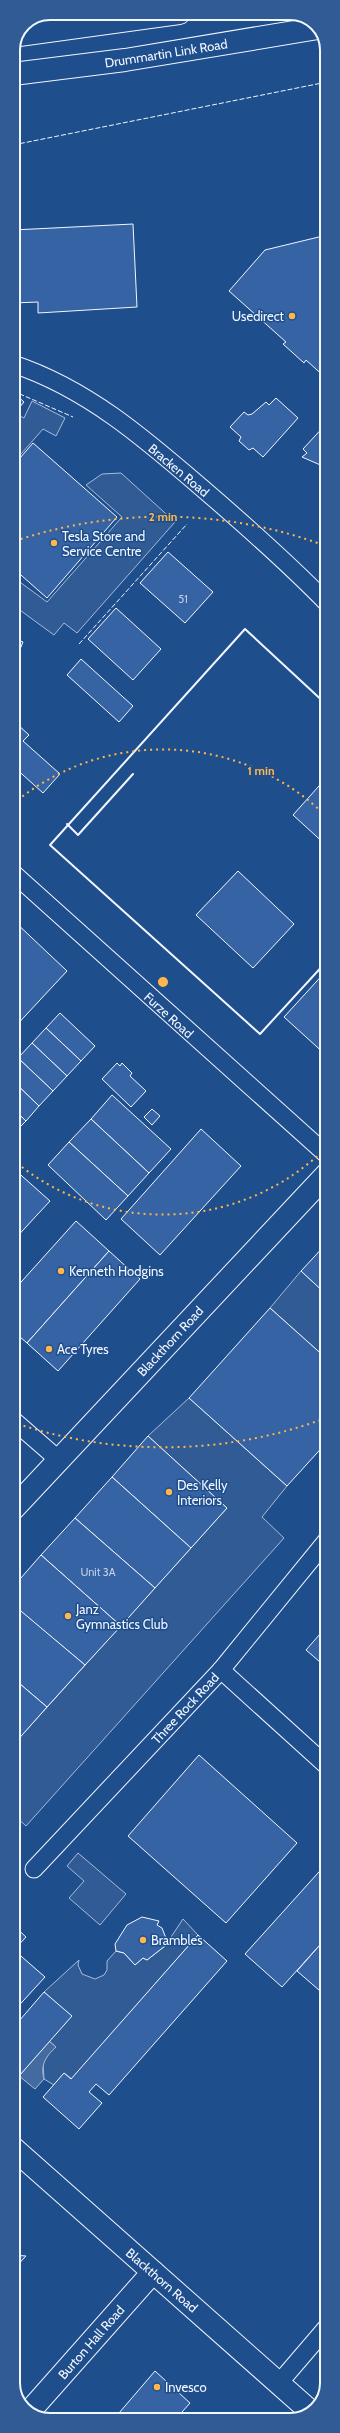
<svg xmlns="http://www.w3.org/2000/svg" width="340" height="2433" font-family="Cabin,sans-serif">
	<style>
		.built { fill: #305b95; stroke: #a8bbd7 }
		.water { fill: #446ba0; stroke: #a8bbd7 }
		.building { fill: #3563a3; stroke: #f2f6ff }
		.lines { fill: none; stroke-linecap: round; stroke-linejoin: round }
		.street-casing { stroke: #f2f6ff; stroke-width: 19 }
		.secondary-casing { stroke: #f2f6ff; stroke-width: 24 }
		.street { stroke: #1f4e8c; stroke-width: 17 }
		.secondary { stroke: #1f4e8c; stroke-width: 22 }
		.fence { stroke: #f2f6ff; stroke-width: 1; stroke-dasharray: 5 2; stroke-linecap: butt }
		.wall { stroke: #f2f6ff; stroke-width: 2 }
		.ring { fill: none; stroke: #ffb74d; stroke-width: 2; stroke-dasharray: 2 4 }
		.poi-dot { fill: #ffb74d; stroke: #1f4e8c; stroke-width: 1.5 }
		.labels { text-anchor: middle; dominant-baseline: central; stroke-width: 3; stroke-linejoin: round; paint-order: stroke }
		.number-label { font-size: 11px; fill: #c3d1e8 }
		.street-label { font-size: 13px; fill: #f2f6ff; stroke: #1f4e8c }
		.poi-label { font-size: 13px; fill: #f2f6ff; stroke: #1f4e8c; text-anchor: start }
		.rim { fill: none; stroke: #f2f6ff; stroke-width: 2 }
		.centre { fill: #ffb74d; stroke: #1f4e8c; stroke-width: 2 }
		.ring-label { font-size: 12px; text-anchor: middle; font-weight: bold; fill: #ffb74d; stroke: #1f4e8c; stroke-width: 3; stroke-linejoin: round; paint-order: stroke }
	</style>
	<rect width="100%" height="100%" fill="#1f4e8c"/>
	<g class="built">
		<polygon points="32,401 65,418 56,436 43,429 21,454 13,447 13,418 16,414 24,418"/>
		<polygon points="121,473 175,522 77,633 64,623 54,635 13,605 13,577 47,602 122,517 86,485 102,474"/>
		<polygon points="301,1271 327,1295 327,1359 270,1308"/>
		<polygon points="189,1398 287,1486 262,1517 284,1538 26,1826 13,1814 13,1745 227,1508 148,1436"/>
		<polygon points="78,1853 126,1894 100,1925 69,1898 84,1881 67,1866"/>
		<polygon points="183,1919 198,1935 72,2079 64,2073 54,2085 44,2079 43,2063 49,2053 56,2047 49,2041 71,2016 44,1992 79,1960 78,1965 82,1974 95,1979 104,1975 107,1970 107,1961 116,1951 124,1953 135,1965 143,1958 147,1960 165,1946"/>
	</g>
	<path class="water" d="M49 2041 56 2047C46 2056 40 2065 44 2079L35 2089 19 2076Z"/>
	<g class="building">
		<polygon points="133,224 137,307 38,313 38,302 13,303 13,230"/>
		<polygon points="327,235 327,379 306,360 304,363 283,344 286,342 229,291 265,250"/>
		<polygon points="14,393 24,402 13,415 13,394"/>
		<polygon points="276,398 298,418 263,457 253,448 249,450 239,441 241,437 230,427 244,412 248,415 252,414 266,402 269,405"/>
		<polygon points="327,423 327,465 325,467 302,457 307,453 303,449"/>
		<polygon points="33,443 117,517 47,598 13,568 13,466"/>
		<polygon points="168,552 213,592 185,623 140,583"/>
		<polygon points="116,608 161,649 133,680 88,639"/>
		<polygon points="13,638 23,642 13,666"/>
		<polygon points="81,659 133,706 119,722 67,675"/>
		<polygon points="17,724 29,735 23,741 60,774 43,793 13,766 13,728"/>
		<polygon points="327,777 327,846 293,815"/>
		<polygon points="238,871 294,924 253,968 196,915"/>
		<polygon points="13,920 67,971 13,1029"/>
		<polygon points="327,970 327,1056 284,1017"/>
		<polygon points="60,1013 95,1046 81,1061 46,1028"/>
		<polygon points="46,1028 81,1061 67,1076 32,1043"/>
		<polygon points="32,1043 67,1076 53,1091 18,1058"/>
		<polygon points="18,1058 53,1091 39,1106 13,1081 13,1064"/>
		<polygon points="117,1063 120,1066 122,1063 132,1073 130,1076 146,1091 131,1107 102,1079"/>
		<polygon points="13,1081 39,1106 26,1121 13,1109"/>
		<polygon points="112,1095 171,1149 149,1173 91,1119"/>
		<polygon points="13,1109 26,1121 13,1134"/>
		<polygon points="152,1109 160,1116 152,1125 144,1117"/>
		<polygon points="91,1119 149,1173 128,1196 69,1142"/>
		<polygon points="201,1129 241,1166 160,1255 121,1219"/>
		<polygon points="69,1142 128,1196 106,1220 48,1165"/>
		<polygon points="13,1168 50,1201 13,1241"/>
		<polygon points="76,1221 109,1251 27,1343 13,1331 13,1291"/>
		<polygon points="327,1243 327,1295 301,1271"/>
		<polygon points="109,1251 140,1279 58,1371 27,1343"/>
		<polygon points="270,1308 327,1359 327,1442 287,1486 189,1398"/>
		<polygon points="148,1436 227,1508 191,1548 112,1477"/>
		<polygon points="112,1477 191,1548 155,1588 75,1518"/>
		<polygon points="75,1518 155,1588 121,1626 41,1555"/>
		<polygon points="41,1555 121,1626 85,1665 13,1605 13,1587"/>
		<polygon points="15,1606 85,1665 47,1707 13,1678"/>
		<polygon points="327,1626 327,1668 306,1650"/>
		<polygon points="13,1678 47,1707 15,1743 13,1742"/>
		<polygon points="199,1755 297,1843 226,1923 128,1836"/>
		<polygon points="327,1863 327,1937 282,1987 245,1954"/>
		<polygon points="142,1917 159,1921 157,1925 162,1928 167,1941 165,1946 147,1960 143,1958 135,1965 124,1953 116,1951 115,1944 127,1925"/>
		<polygon points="13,1925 26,1937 13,1951"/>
		<polygon points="198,1935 227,1961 109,2095 96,2084 89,2092 102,2103 79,2129 43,2097 64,2073 71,2079"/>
		<polygon points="327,1937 327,1997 297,1971"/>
		<polygon points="14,1950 45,1977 13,2012 13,1951"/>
		<polygon points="44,1992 72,2016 19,2076 13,2072 13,2028"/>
		<polygon points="13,2255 26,2256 13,2270"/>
		<polygon points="155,2371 190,2403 175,2420 113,2420"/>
	</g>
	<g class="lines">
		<g class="street-casing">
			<g id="street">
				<path d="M13 364C86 388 144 438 202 488 245 525 287 562 327 603"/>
				<polyline points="13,873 327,1155"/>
				<polyline points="13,1420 59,1460"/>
				<polyline points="221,1670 327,1766"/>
				<polyline points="34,1869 221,1670 327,1540"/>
				<polyline points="279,2383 327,2327"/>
			</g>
		</g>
		<g class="secondary-casing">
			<g id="secondary">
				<polyline points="38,18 70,13"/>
				<polyline points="19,35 179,13"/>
				<polyline points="13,74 125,60 318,28"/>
				<polyline points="13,1509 327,1174"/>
				<polyline points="13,2148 310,2411"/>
				<polyline points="29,2412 153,2272"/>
			</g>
		</g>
		<use href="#street" class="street"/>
		<use href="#secondary" class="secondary"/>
		<g class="fence">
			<polyline points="13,145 327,82"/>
			<polyline points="13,391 73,417"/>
			<polyline points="79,644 187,524"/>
			<polyline points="13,1463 13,1465"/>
		</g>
		<g class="wall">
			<polyline points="327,705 245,629 50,845 260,1034 327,961"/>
			<polyline points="67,824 78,835 133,774"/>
		</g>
	</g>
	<g class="ring">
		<path d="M326 1148A233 233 0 0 1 13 1160M13 804A233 233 0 0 1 326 816"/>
		<path d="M326 1418A465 465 0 0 1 15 1423M15 541A465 465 0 0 1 326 546"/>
	</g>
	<g class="poi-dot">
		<circle cx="292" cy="316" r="4"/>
		<circle cx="54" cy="543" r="4"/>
		<circle cx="61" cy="1271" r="4"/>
		<circle cx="49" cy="1349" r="4"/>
		<circle cx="169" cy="1492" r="4"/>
		<circle cx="68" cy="1616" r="4"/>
		<circle cx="143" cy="1940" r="4"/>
		<circle cx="157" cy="2387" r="4"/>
	</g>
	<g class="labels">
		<g class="number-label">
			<text x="183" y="599">51</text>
			<text x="98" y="1572">Unit 3A</text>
		</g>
		<g class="street-label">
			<text transform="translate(166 53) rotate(-9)">Drummartin Link Road</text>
			<text transform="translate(179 470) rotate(40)">Bracken Road</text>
			<text transform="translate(169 1015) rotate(42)">Furze Road</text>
			<text transform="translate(170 1341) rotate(-47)">Blackthorn Road</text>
			<text transform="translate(185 1708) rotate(-47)">Three Rock Road</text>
			<text transform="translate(162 2280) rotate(41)">Blackthorn Road</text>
			<text transform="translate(91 2342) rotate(-49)">Burton Hall Road</text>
		</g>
		<g class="poi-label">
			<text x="284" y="316" text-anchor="end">Usedirect</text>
			<text x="62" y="536">Tesla Store and<tspan x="62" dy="15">Service Centre</tspan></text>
			<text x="69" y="1271">Kenneth Hodgins</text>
			<text x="57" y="1349">Ace Tyres</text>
			<text x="177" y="1485">Des Kelly<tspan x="177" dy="15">Interiors</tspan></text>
			<text x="76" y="1609">Janz<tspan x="76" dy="15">Gymnastics Club</tspan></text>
			<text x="151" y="1940">Brambles</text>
			<text x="165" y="2387">Invesco</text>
		</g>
	</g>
	<path d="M0 0H340V2433H0ZM50 20H290A30 30 0 0 1 320 50V2383A30 30 0 0 1 290 2413H50A30 30 0 0 1 20 2383V50A30 30 0 0 1 50 20Z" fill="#305b95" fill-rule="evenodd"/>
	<path class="rim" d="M50 20H290A30 30 0 0 1 320 50V2383A30 30 0 0 1 290 2413H50A30 30 0 0 1 20 2383V50A30 30 0 0 1 50 20Z"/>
	<circle cx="163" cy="982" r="6" class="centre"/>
	<g class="ring-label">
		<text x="163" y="521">2 min</text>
		<text x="261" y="775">1 min</text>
	</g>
</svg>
